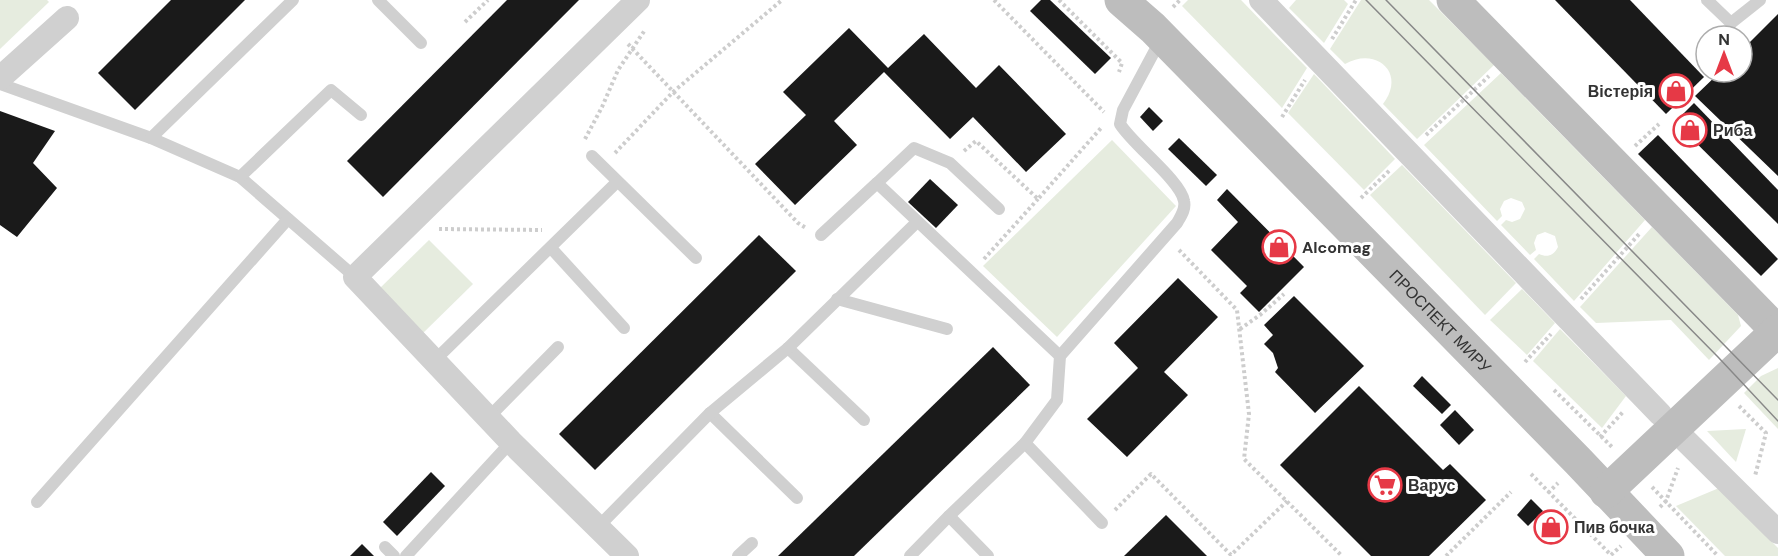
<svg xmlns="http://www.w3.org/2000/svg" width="1778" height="556" font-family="'DM Sans',sans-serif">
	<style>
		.green { fill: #e6ecdf }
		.building { fill: #1a1a1a }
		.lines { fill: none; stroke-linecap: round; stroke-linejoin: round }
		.path { stroke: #cdcdcd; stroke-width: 4; stroke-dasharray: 3 3; stroke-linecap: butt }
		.lane { stroke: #d0d0d0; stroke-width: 12 }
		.street { stroke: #d0d0d0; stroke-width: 24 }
		.secondary { stroke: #bdbdbd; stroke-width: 33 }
		.tram { stroke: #888; stroke-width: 1.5 }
		.labels { text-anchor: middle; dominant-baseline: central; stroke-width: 6; stroke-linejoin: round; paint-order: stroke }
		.poi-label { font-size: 16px; font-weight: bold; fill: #333; stroke: #fff; text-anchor: start }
		.street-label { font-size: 16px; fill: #333; stroke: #fff }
	</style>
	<rect width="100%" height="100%" fill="#fff"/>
	<g class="green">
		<polygon points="0,0 47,0 49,2 0,49"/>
		<polygon points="1188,0 1241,0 1307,68 1282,108 1182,6"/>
		<polygon points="1296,0 1344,0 1348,4 1324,43 1289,8"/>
		<path d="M1361 0H1429L1494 65 1417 139 1383 104C1407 73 1376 46 1345 64L1330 49Z"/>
		<path d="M1501 73 1645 220 1574 301 1534 259 1539 254C1548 258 1554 255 1558 247L1555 236 1545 232 1537 235 1534 243 1536 250 1530 255 1501 225 1506 220 1512 222 1520 219 1525 209 1522 202 1511 198 1504 201 1500 209 1502 216 1497 221 1424 145Z"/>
		<polygon points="1314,74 1395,159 1364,190 1288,113"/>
		<polygon points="1112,140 1176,206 1057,337 983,266"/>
		<polygon points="1402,165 1516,283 1485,315 1370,195"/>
		<polygon points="1652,227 1738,315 1741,326 1709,360 1671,320 1596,323 1580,307"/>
		<polygon points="429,240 473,284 420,336 376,292"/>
		<polygon points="1522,289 1555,323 1527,355 1490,320"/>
		<polygon points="1560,329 1626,396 1602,428 1533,361"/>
		<polygon points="1778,368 1778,429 1744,393 1761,376"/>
		<polygon points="1746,429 1736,462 1707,431"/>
		<polygon points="1719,488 1778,548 1778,556 1725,556 1676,506"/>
	</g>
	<g class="building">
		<polygon points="171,0 245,0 135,110 98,73"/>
		<polygon points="507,0 579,0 383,197 347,161"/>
		<polygon points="1041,0 1050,0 1111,58 1095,74 1030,11"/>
		<polygon points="1555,0 1630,0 1704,77 1666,114"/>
		<polygon points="1778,14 1778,176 1695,96 1720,72 1742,72 1742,50"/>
		<polygon points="849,28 888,68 924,34 976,88 999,65 1066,134 1026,172 973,117 950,139 884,72 834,121 857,145 795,205 755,164 806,115 783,92"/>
		<polygon points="1694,103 1778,190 1778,224 1675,122"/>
		<polygon points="1149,107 1163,121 1153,131 1140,117"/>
		<polygon points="0,111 55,131 33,163 57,188 17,237 0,225"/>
		<polygon points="1658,135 1778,259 1761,276 1638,154"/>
		<polygon points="1179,138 1217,175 1206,186 1168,149"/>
		<polygon points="930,179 958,205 936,228 908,202"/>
		<polygon points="1227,189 1304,267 1259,312 1240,293 1247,286 1211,250 1238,222 1217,200"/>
		<polygon points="759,235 796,271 595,470 559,434"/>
		<polygon points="1178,278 1218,317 1164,372 1188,395 1127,457 1087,419 1138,368 1114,343"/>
		<polygon points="1294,296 1364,366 1315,413 1275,372 1278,368 1273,353 1264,344 1273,335 1264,325"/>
		<polygon points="993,347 1030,385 854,556 778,556"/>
		<polygon points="1422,376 1451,405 1442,414 1413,386"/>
		<polygon points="1359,386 1443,470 1450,464 1486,500 1429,556 1371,556 1280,465"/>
		<polygon points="1455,410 1474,430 1459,445 1440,425"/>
		<polygon points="431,472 445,486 397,536 383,522"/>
		<polygon points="1531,499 1543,511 1528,526 1517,515"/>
		<polygon points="1166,515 1207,556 1124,556"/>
		<polygon points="362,544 374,556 350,556"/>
	</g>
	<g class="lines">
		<g class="path">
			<polyline points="994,0 1104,112"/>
			<polyline points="1059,0 1122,63 1119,72"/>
			<polyline points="1173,7 1180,0"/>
			<polyline points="465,22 488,0"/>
			<polyline points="1332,39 1356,0"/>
			<polyline points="628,44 798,223 806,228"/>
			<polyline points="1282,117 1305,80"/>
			<polyline points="1426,135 1489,76"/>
			<polyline points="585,139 602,107 618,70 645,30"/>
			<polyline points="1635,146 1659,124"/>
			<polyline points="964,151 976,141 1038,199 1101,128"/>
			<polyline points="615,153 673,92 782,0"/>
			<polyline points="1361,198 1391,169"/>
			<polyline points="439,229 542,230"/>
			<polyline points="1179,250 1237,310 1249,414 1244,459 1342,556"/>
			<polyline points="984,259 1038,199"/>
			<polyline points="1581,299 1640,233"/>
			<polyline points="1240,329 1260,315 1284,294"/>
			<polyline points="1525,362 1551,334"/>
			<polyline points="1554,390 1613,448"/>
			<polyline points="1739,406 1766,433 1755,476"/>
			<polyline points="1600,437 1623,412"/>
			<polyline points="1531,474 1611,555"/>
			<polyline points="1652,487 1718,556"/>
			<polyline points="1548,493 1558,483"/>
			<polyline points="1660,507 1666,501 1678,468"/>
			<polyline points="1115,510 1151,474 1231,555 1287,501"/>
			<polyline points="1611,555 1621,546"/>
			<polyline points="1446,556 1511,492"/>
		</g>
		<g class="lane">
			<polyline points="378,0 421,43"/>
			<polyline points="1707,0 1731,23 1760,0"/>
			<polyline points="0,84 151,138 240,177 355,277"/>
			<polyline points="151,138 293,0"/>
			<polyline points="592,156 696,258"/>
			<polyline points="240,177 331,90 361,115"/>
			<polyline points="999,209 950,163 914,148 877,183 1060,356"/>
			<polyline points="821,235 877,183"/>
			<polyline points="551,248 624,328"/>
			<polyline points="837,299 947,329"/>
			<polyline points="788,348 864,420"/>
			<polyline points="434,361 617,182"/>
			<polyline points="710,413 797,498"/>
			<polyline points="488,418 558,347"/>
			<polyline points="1025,443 1102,523"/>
			<polyline points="37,502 288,219"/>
			<polyline points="949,516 988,556"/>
			<polyline points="598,527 710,413 788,348 917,222"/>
			<polyline points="385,547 394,556"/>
			<polyline points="406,556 511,442"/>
			<polyline points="738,556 752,543"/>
			<path d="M910 556 949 516 1025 443 1057 400 1060 356 1177 223C1181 216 1186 209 1184 201 1181 181 1133 145 1120 124L1123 110 1161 39"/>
		</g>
		<g class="street">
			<polyline points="1261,0 1660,414"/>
			<polyline points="0,78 67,18"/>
			<polyline points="1686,441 1778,532"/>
			<polyline points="627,556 511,442 355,277 638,0"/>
		</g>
		<g class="secondary">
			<path id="s1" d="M1121 0 1153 28 1578 461 1668 556"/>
			<polyline points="1453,0 1778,332"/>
			<polyline points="1606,492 1777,331"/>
		</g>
		<g class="tram">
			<polyline points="1366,0 1718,357 1778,421"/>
			<polyline points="1386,0 1778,400"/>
		</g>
	</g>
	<defs>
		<g id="shop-ring" transform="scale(1.725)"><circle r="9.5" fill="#fff" stroke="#e63946" stroke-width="1.5"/><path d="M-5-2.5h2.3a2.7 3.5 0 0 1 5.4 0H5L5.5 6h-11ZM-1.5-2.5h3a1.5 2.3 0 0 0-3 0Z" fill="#e63946"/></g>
		<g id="supermarket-ring" transform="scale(1.725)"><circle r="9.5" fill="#fff" stroke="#e63946" stroke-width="1.5"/><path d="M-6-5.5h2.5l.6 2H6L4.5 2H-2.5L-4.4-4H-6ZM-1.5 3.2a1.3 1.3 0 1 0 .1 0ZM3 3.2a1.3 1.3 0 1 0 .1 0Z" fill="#e63946"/></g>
	</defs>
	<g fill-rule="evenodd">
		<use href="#shop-ring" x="1676" y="91"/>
		<use href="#shop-ring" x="1690" y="130"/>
		<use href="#shop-ring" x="1279" y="247"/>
		<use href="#supermarket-ring" x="1385" y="485"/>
		<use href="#shop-ring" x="1551" y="527"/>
	</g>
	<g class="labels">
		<g class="poi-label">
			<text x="1653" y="91" text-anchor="end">Вістерія</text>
			<text x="1713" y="130">Риба</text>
			<text x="1302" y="247">Alcomag</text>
			<text x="1408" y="485">Варус</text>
			<text x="1574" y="527">Пив бочка</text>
		</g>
		<g class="street-label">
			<text stroke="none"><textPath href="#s1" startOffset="453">ПРОСПЕКТ МИРУ</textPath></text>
		</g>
	</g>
	<g transform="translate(1724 54)"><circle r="28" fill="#ffffff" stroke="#adadad" stroke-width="1.5"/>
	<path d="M0-4.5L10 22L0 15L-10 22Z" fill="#e63946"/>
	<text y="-9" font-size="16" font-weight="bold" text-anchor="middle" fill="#333333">N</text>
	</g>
</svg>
